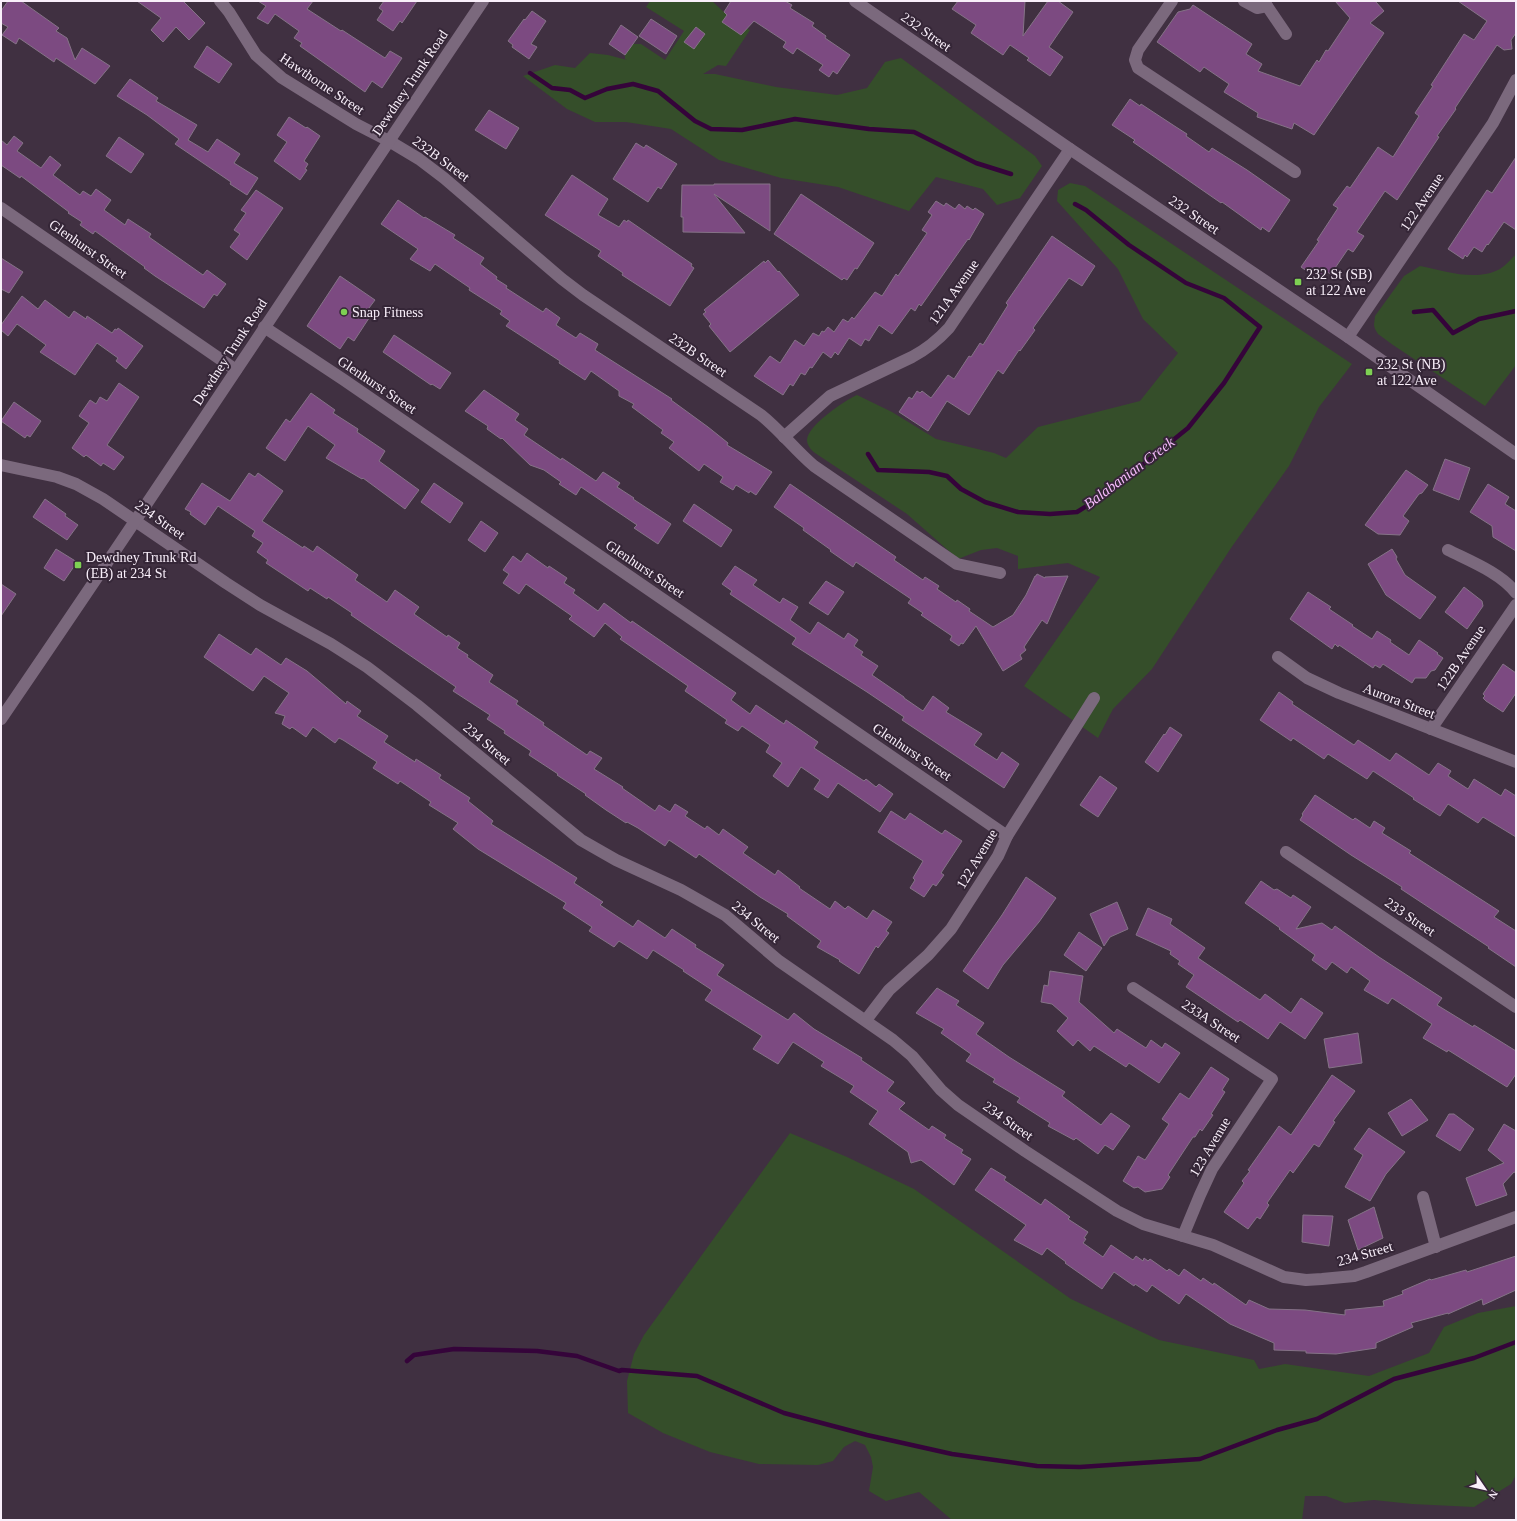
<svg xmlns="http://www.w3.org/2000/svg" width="1517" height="1521" font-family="Georgia,serif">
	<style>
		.green { fill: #354e2a }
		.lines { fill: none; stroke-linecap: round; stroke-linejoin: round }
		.stream { stroke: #35043a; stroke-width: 4.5 }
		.building { fill: #7c4a81; stroke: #857387 }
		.minor { stroke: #7b697d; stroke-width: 12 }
		.secondary { stroke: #7b697d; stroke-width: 12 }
		.poi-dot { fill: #7ed053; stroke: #352637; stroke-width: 1.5 }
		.labels { text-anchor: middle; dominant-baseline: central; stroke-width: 4; stroke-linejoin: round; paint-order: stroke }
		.street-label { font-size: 14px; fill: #f9effa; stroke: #352637 }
		.poi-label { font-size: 14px; fill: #f9effa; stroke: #352637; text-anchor: start }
		.water-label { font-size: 15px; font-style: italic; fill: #f4bafa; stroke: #352637 }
	</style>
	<rect width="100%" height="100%" fill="#403041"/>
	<g class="green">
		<polygon points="650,1 712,1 727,15 722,22 741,35 746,28 750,30 726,66 718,65 703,74 715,74 776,87 837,95 867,88 885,62 901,58 1035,156 1042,166 1020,198 997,205 983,189 936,177 909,211 838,187 781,178 719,160 671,129 626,122 595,122 567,109 523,76 555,65 575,68 590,53 608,55 627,60 625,59 625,55 633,44 641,44 665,60 684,31 646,7"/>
		<path d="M1070 183 1085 186 1352 364 1319 407 1289 466 1231 548 1152 669 1113 709 1098 738 1024 686 1100 577 1068 563 1018 569V556L997 548 981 550 958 559 907 514 815 453C811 450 807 445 807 440 808 425 844 401 857 395L892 412 936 439 994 453 1006 458 1038 427 1140 401 1178 353 1143 319 1118 269 1057 201 1058 190Z"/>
		<path d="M1516 254V365L1485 406 1393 345 1378 334 1375 329 1374 325 1375 316 1404 276 1420 266C1445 271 1476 282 1500 269 1506 265 1511 259 1516 254Z"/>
		<polygon points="790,1133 847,1157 914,1189 1071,1299 1159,1340 1254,1360 1259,1369 1285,1364 1369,1376 1429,1353 1444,1327 1478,1313 1516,1306 1516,1475 1511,1484 1474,1507 1412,1504 1374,1500 1345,1503 1326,1496 1305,1496 1302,1520 952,1520 919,1492 886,1501 869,1491 873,1467 871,1457 865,1445 855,1441 844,1447 833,1461 818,1465 759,1464 710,1452 663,1433 628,1413 627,1381 634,1354 644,1335"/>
	</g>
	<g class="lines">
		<g class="stream">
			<polyline points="530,73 552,88 570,90 585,98 607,89 633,84 658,91 695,121 711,129 742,130 795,119 869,129 914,132 976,163 1011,174"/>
			<polyline points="1414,312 1433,310 1453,333 1479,319 1516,311"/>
			<polyline points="868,454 878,470 929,472 947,476 961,489 985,502 1018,512 1050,514 1077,512 1101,497 1146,462 1188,428 1224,383 1260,327 1224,298 1186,283 1129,245 1086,210 1075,204"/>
			<polyline points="407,1361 414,1355 454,1349 537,1351 577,1356 619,1371 622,1370 697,1376 784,1413 867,1435 952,1454 1037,1466 1080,1467 1200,1459 1277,1430 1317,1419 1394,1379 1474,1358 1516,1342"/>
		</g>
	</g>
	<g class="building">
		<polygon points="8,1 21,1 59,28 56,31 67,38 75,60 82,48 110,66 95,84 56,58 54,62 19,38 16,44 2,35 8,27 1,23 1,11"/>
		<polygon points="137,1 183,1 205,23 189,40 176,27 163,42 151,30 161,18"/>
		<polygon points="258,1 313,1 307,9 341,31 342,30 385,58 390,51 402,58 382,88 372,81 365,92 300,46 302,43 294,38 299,31 275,14 268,24 257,18 266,6"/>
		<polygon points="384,1 417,1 402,23 400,21 393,31 377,20 383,11 379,8"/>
		<polygon points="731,1 785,1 792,5 790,8 814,23 812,26 826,36 825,38 850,55 837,74 833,71 829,77 819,70 823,65 797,48 793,54 783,47 786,42 754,21 741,35 722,22 727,15 724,12"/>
		<polygon points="958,1 1025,1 1023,36 1048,1 1058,1 1073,12 1049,47 1063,57 1050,76 1027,60 1029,58 1010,45 1003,55 971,33 976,25 952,9"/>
		<polygon points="1335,1 1375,1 1384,11 1370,23 1384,33 1314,135 1294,123 1292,129 1257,117 1258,113 1224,92 1229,84 1204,67 1200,72 1157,42 1178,12 1190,9 1193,5 1252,44 1246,54 1262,64 1258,71 1300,86 1317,60 1319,62 1326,50 1328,51 1350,18"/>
		<polygon points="1458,1 1516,1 1516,33 1511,40 1512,49 1504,50 1497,45 1455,108 1456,109 1437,136 1439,137 1397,200 1385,191 1357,232 1364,236 1353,252 1348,249 1331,274 1327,272 1321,281 1301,267 1319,241 1317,240 1338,208 1333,205 1347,186 1350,188 1378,147 1393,157 1419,116 1415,113 1433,86 1431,85 1464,34 1474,40 1487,21"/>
		<polygon points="532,11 546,21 531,44 537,47 529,59 512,47 513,45 508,41 524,19 525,20"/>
		<polygon points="651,19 677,36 666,54 639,36"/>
		<polygon points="621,25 638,37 625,55 609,44"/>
		<polygon points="696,27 705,34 694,49 684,42"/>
		<polygon points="207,46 232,64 219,83 194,67"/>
		<polygon points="130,79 158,98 156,101 197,125 188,140 208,152 217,139 240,154 234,163 258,178 247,195 230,184 231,182 175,144 179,139 147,115 117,96"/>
		<polygon points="1130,99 1140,106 1141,104 1176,127 1187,134 1186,136 1209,152 1212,148 1247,170 1290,200 1269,232 1262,227 1261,230 1222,202 1221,203 1133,142 1135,140 1112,125"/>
		<polygon points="489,110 519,128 506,149 475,130"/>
		<polygon points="289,117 306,128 307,127 320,136 304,161 308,164 305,169 307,170 300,180 274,161 287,142 277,135"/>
		<polygon points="14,136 23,143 17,151 41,168 50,156 61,165 53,175 80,195 83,191 91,196 96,189 111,200 104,210 125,225 128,219 151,234 149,237 203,275 207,270 226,284 217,296 214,294 204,308 155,276 144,268 145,267 95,231 93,234 80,225 82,222 68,213 69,212 21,176 20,178 1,165 1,140 7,145"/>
		<polygon points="119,137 144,154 131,173 106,156"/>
		<polygon points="636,143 644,148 646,145 677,164 661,189 658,187 648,202 613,179"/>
		<polygon points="1516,157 1516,230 1504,222 1488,245 1487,244 1482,252 1474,247 1467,257 1465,255 1463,259 1448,249 1487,190 1492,193"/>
		<polygon points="572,175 608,199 598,215 619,227 624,220 627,222 628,220 692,264 691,266 694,268 670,306 622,275 623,273 598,256 601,251 545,215"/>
		<polygon points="714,184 770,184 770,231 714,194 745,233 683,232 683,217 681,217 682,185 714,185"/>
		<polygon points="256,190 283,208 247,260 230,247 240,234 234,230 246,213 241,210"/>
		<polygon points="801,194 874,243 857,269 855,268 847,280 844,278 842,280 774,234"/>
		<polygon points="398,200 424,218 425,217 455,235 453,238 484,258 480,264 497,277 496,279 507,286 506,288 543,312 546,308 560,318 556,325 576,338 580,333 598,344 595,350 672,399 671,400 708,427 728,443 727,445 772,472 756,495 750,491 749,493 736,485 733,490 720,482 723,477 704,464 699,471 669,448 674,442 661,433 663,430 632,407 634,404 619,396 619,391 591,371 585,380 559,363 560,361 506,326 510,321 500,314 502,311 469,290 470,288 435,264 430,271 410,259 418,249 381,224"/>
		<polygon points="936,201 944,206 946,203 955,209 959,204 965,209 967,206 973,210 975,208 984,214 969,240 968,239 921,306 919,304 915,311 911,308 892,334 879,325 869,341 865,339 861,346 849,338 838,355 835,352 831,358 823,352 812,368 810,367 805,375 801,373 793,386 790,384 783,395 754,376 770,356 780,363 795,340 804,346 813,333 819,336 822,331 824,332 828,327 834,332 843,319 848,322 852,317 854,319 875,292 882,296 896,274 898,276 927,233 922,230 932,215 928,212"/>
		<polygon points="1052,236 1095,266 1082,286 1069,278 1033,328 1035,330 1020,351 1019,350 1003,374 998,370 969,415 947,401 928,431 899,412 909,397 912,399 917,391 920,393 922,391 931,398 948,375 954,379 969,356 971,357 980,343 983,345 1008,305 1006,303"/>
		<polygon points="1,258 23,272 9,293 1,289"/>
		<polygon points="768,260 778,272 779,271 799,295 730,352 709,326 711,324 703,314 706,312 704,310 764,261 765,263"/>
		<polygon points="340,276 375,300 369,308 372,310 370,314 371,315 354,341 348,337 340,349 307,326"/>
		<polygon points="22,296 38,309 45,300 69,318 74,311 86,319 87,316 112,333 115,329 117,330 118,328 143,346 126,369 116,361 118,358 97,343 75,375 40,352 46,345 17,324 8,336 1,330 1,325"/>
		<polygon points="394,335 451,373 440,389 432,384 431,385 383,352"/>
		<polygon points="119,383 139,397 107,445 124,457 114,470 103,463 101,466 86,455 84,457 72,448 89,423 79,416 90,400 96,404 100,397 107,401"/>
		<polygon points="484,390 519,414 515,420 528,429 524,435 561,460 562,458 596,481 603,472 620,483 617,487 634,498 633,499 671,524 658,544 634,528 637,525 581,487 576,495 559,484 561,482 544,470 530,465 502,438 501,439 487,429 488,426 465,411"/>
		<polygon points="311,393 335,410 333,413 358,429 357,432 385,451 379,461 419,490 405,509 363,478 362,479 326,458 335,445 308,426 285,461 266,448 286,419 290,422"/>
		<polygon points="14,402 41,421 30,437 27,435 25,438 1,421"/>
		<polygon points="1445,459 1470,468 1459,500 1433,490"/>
		<polygon points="1406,470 1428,485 1422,493 1419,494 1403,516 1409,521 1400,535 1378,534 1365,525"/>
		<polygon points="249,473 255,477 258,473 283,491 262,521 303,548 304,546 313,552 317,546 358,575 355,580 387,602 395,590 419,607 414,614 447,637 448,635 460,643 457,648 468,655 467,657 493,675 489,682 518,701 516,704 544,723 543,725 587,755 590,751 602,758 594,769 623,787 622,788 655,811 659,805 670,812 675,804 688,812 685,816 705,829 707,826 719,835 723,829 748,847 743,853 775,875 778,870 800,887 799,888 830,909 835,901 845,909 848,906 867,919 873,910 892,922 886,931 889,933 878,948 876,946 859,974 839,961 840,960 817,947 821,941 787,916 788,914 760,897 699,854 696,858 669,840 665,846 638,828 627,822 626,823 606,810 585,795 586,794 557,775 558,774 529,755 531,751 504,733 505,731 487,719 490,715 453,691 456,687 351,615 352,613 328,597 327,599 310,588 308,591 266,563 268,560 257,552 263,543 252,536 255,531 218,506 205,525 190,514 191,512 185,509 202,483 230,501"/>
		<polygon points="434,483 463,503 450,523 421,502"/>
		<polygon points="790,484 896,557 894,560 923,580 925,577 939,586 937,589 956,602 957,600 970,609 969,611 993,627 1013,615 1026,595 1035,576 1036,576 1037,574 1045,578 1045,577 1068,576 1047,624 1042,620 1024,647 1026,650 1020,655 1022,659 1003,671 976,626 963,644 961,643 959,646 950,640 952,636 921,615 923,613 908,603 911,599 856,562 853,567 830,551 831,550 803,530 804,528 774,507"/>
		<polygon points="1488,484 1509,497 1505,504 1516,511 1516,551 1493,537 1492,526 1470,512"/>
		<polygon points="45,499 66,514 65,516 78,525 67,540 33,517"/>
		<polygon points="694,504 732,530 721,547 683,521"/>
		<polygon points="481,521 498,533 485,552 468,540"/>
		<polygon points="56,549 77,562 64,581 44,568"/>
		<polygon points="1392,549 1397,557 1396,559 1405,575 1436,597 1420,619 1386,595 1368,564"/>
		<polygon points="527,553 548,568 549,566 567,578 564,583 575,590 573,593 598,611 604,603 631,623 632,621 736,693 731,700 750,714 756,705 784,724 786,720 818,742 814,748 864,781 866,779 876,787 879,784 893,794 880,812 838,783 828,798 814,789 820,780 801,767 788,787 773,776 782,763 766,752 770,745 742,726 738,731 725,723 727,720 685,691 688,686 620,639 622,637 605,623 594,637 569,619 572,616 526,584 519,594 503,583 509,574 503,570 513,556 521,562"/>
		<polygon points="735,566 757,580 753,585 780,603 783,598 798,607 790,620 810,634 818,622 844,639 848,633 858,640 854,646 863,652 861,655 878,666 872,675 904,697 904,698 923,711 933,696 949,708 946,712 982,734 974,745 997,760 1002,752 1019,764 1004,788 902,720 904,717 867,692 792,644 796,638 730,594 732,591 722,584"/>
		<polygon points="826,581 844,592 828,615 809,603"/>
		<polygon points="1,584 16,594 1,616"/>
		<polygon points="1464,587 1482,601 1483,606 1467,629 1445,612"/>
		<polygon points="1308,592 1331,607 1329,609 1353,625 1352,626 1372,639 1377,631 1391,640 1390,642 1409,655 1419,640 1438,653 1437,654 1443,658 1435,670 1431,671 1426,678 1415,678 1412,683 1383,664 1380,668 1375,665 1373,668 1339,645 1338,647 1335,644 1332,649 1290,619"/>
		<polygon points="219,634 251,655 256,648 281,665 286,658 307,671 346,704 347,701 361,711 357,716 388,736 384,742 415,762 416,759 441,775 439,778 470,798 468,801 493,821 491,824 577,878 574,883 603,902 600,905 633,927 638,920 665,938 672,929 696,945 695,947 724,965 717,975 788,1020 794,1013 814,1029 862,1058 861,1060 894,1082 887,1091 905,1103 899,1109 929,1130 932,1126 946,1135 944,1138 963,1150 961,1153 971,1159 954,1185 921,1160 911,1163 908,1152 869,1124 878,1111 850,1092 854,1086 821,1066 824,1062 793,1042 778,1064 753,1049 762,1036 705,1000 712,990 683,971 684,970 653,950 647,959 619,941 614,947 589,931 592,927 563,908 566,903 478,849 453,829 458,823 429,805 431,802 400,781 398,784 373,768 377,762 343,740 339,738 335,743 313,727 306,737 292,727 290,729 282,724 285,716 275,713 289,693 264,676 253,691 204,657"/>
		<polygon points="1503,664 1516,673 1516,693 1503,712 1486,701 1483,698 1485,696 1483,694"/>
		<polygon points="1279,692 1293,702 1292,704 1354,745 1358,740 1390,761 1396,753 1429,775 1438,763 1451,771 1448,776 1468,789 1474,779 1501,796 1505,789 1516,796 1516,837 1483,817 1478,823 1448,804 1440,816 1413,799 1414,798 1373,771 1367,779 1328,754 1324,759 1293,738 1291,741 1260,720"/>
		<polygon points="1170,727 1182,735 1158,772 1145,762 1164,734 1165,735"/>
		<polygon points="1100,776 1117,788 1098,817 1080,805"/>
		<polygon points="1315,795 1353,820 1355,818 1370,828 1374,821 1385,828 1382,833 1411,851 1409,853 1499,911 1494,917 1516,931 1516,967 1488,948 1489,947 1401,889 1402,887 1351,855 1300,820 1303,815 1302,814"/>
		<polygon points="891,811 905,820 910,813 942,834 945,830 962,841 941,873 944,875 936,886 933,884 924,897 910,888 915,880 913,878 923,861 878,832"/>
		<polygon points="1026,877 1056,898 1039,922 1003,965 988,989 963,971 1002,915"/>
		<polygon points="1261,881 1274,890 1277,889 1291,898 1293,895 1311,907 1296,929 1322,923 1332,930 1335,926 1379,957 1442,998 1437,1005 1473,1027 1474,1025 1516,1051 1516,1074 1507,1087 1448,1050 1447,1052 1423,1038 1432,1024 1392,998 1388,1004 1364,990 1370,981 1351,967 1347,973 1332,962 1326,970 1312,960 1315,955 1279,929 1280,928 1245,903"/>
		<polygon points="1117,902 1128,929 1110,937 1104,946 1090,914"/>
		<polygon points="1148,908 1172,919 1170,924 1205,948 1198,958 1260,1000 1265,994 1291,1013 1301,998 1323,1013 1305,1039 1280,1022 1268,1039 1240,1020 1238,1022 1186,987 1194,975 1178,964 1180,961 1170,954 1171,951 1136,935"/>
		<polygon points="1079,932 1102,948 1086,971 1064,955"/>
		<polygon points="1050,971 1083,976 1079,1002 1114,1033 1117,1029 1146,1048 1151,1040 1162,1048 1165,1043 1180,1053 1159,1083 1129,1063 1126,1067 1094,1046 1090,1051 1078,1040 1073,1046 1057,1031 1068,1018 1052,1004 1041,1002 1044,985 1048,986"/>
		<polygon points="937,988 959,1001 956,1005 984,1023 976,1034 1009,1057 1065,1092 1062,1096 1101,1125 1111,1113 1130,1126 1113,1150 1105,1145 1098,1154 1076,1138 1074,1140 1048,1126 1050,1123 1017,1102 1020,1098 993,1082 995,1079 966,1061 971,1054 941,1033 944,1029 916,1013"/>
		<polygon points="1358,1033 1362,1063 1329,1068 1324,1039"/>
		<polygon points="1211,1067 1229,1079 1222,1090 1225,1092 1211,1114 1213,1115 1202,1131 1200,1129 1195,1137 1193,1137 1168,1175 1170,1177 1162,1189 1145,1192 1138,1187 1134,1188 1123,1181 1138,1156 1145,1160 1169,1124 1162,1119 1180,1093 1189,1099"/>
		<polygon points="1332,1075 1355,1091 1333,1121 1335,1122 1319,1147 1314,1144 1293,1173 1290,1170 1267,1203 1269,1205 1260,1219 1257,1217 1248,1229 1224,1212 1244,1183 1242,1181 1250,1171 1248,1170 1279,1126 1291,1135"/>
		<polygon points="1411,1099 1428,1120 1402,1136 1388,1113"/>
		<polygon points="1449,1114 1454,1114 1474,1129 1460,1151 1436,1136"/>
		<polygon points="1504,1124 1516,1131 1516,1173 1514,1172 1503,1184 1507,1195 1476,1206 1466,1178 1504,1163 1488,1150"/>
		<polygon points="1369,1128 1405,1152 1386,1174 1370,1201 1345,1187 1363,1155 1354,1149"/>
		<polygon points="991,1168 1006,1177 1004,1180 1041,1205 1045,1199 1070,1217 1068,1219 1088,1232 1084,1238 1086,1239 1083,1243 1103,1257 1111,1245 1133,1260 1136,1256 1143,1261 1144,1258 1148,1261 1150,1259 1167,1271 1169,1269 1179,1276 1184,1269 1201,1281 1203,1278 1213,1285 1214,1283 1246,1305 1249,1300 1269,1309 1305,1310 1345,1315 1345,1310 1384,1306 1383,1301 1403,1294 1402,1291 1430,1279 1431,1280 1466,1270 1467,1272 1516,1256 1516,1290 1483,1305 1482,1299 1448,1314 1448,1313 1411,1323 1413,1327 1376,1343 1376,1348 1336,1354 1306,1353 1306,1351 1274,1350 1274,1343 1230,1324 1186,1294 1179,1304 1152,1285 1147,1292 1135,1284 1134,1286 1114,1272 1102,1289 1065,1263 1066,1262 1047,1248 1042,1255 1014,1240 1026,1225 975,1190"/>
		<polygon points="1374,1207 1383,1238 1358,1250 1348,1220"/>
		<polygon points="1303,1215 1333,1216 1329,1246 1302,1242"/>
	</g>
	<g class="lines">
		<g class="minor">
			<path d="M220 1 229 12 256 55 282 78 356 124 389 141 419 159 444 178 562 279 583 295 761 415C780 430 795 450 814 466L957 564 1000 573"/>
			<polyline points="1172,1 1138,50 1135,60 1138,68 1295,172"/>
			<polyline points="1244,1 1257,8 1267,6"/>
			<polyline points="1267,6 1286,34"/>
			<polyline points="1,208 236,370"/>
			<polyline points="264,327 344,380 1007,836"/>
			<polyline points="1348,337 1493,123 1516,80"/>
			<path d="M784 437 830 396 912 357C927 349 938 340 949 328L1070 149"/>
			<polyline points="1,465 57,477 76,484 103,499 226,583 260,605 331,644 367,667 417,705 581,840 616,860 681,890 725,915 779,961 893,1040 912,1056 941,1090 958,1105 1025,1151 1117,1211 1143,1224 1213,1245 1284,1277 1306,1280 1322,1279 1354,1276 1366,1272 1516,1217"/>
			<path d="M1448 550C1470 561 1501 573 1516 593"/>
			<polyline points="1278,657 1307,678 1339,693 1516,762"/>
			<polyline points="1431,729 1516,605"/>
			<polyline points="1286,852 1516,1007"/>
			<polyline points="1133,988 1272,1079 1212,1169 1200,1195 1183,1236"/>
			<polyline points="866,1020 889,990 928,955 951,929 998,856 1007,836 1094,698"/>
			<polyline points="1423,1197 1436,1247"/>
		</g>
		<g class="secondary">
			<polyline points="855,1 1070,149 1348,337 1516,454"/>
			<path d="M1 719C164 481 322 240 483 1"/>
		</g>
	</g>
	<g class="poi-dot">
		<rect x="1294" y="278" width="8" height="8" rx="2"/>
		<circle cx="344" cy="312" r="4"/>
		<rect x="1365" y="368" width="8" height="8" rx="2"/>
		<rect x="74" y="561" width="8" height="8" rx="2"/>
	</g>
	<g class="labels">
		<g class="street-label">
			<text transform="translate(926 32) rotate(35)">232 Street</text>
			<text transform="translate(410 83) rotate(-56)">Dewdney Trunk Road</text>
			<text transform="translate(322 84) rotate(34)">Hawthorne Street</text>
			<text transform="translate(441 159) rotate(36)">232B Street</text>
			<text transform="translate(1422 202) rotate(-56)">122 Avenue</text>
			<text transform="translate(1194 215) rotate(34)">232 Street</text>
			<text transform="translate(88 249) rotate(35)">Glenhurst Street</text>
			<text transform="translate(954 292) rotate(-55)">121A Avenue</text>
			<text transform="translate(230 352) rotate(-57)">Dewdney Trunk Road</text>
			<text transform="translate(698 355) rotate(34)">232B Street</text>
			<text transform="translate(377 385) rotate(34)">Glenhurst Street</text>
			<text transform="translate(160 520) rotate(35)">234 Street</text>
			<text transform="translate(645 569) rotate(34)">Glenhurst Street</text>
			<text transform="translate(1461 658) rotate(-56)">122B Avenue</text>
			<text transform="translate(1399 701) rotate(21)">Aurora Street</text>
			<text transform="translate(487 744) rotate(40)">234 Street</text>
			<text transform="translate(912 752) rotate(34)">Glenhurst Street</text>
			<text transform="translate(977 859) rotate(-59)">122 Avenue</text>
			<text transform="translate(1410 917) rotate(34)">233 Street</text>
			<text transform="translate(756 922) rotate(39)">234 Street</text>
			<text transform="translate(1211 1021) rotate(33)">233A Street</text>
			<text transform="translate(1008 1121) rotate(35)">234 Street</text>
			<text transform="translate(1210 1147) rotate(-59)">123 Avenue</text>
			<text transform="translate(1365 1254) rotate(-16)">234 Street</text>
		</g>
		<g class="poi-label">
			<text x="1306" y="274">232 St (SB)<tspan x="1306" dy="16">at 122 Ave</tspan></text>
			<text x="352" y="312">Snap Fitness</text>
			<text x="1377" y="364">232 St (NB)<tspan x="1377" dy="16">at 122 Ave</tspan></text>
			<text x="86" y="557">Dewdney Trunk Rd<tspan x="86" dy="16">(EB) at 234 St</tspan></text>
		</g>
		<g class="water-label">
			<text transform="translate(1129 473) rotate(-37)">Balabanian Creek</text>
		</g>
	</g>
	<rect width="1517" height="1521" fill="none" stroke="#f9effa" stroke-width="4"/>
	<g transform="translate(1485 1489) rotate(124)" stroke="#352637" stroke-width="3" paint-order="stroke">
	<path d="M0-3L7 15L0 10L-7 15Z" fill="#f9effa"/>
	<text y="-6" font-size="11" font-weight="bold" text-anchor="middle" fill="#f9effa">N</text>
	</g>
</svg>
